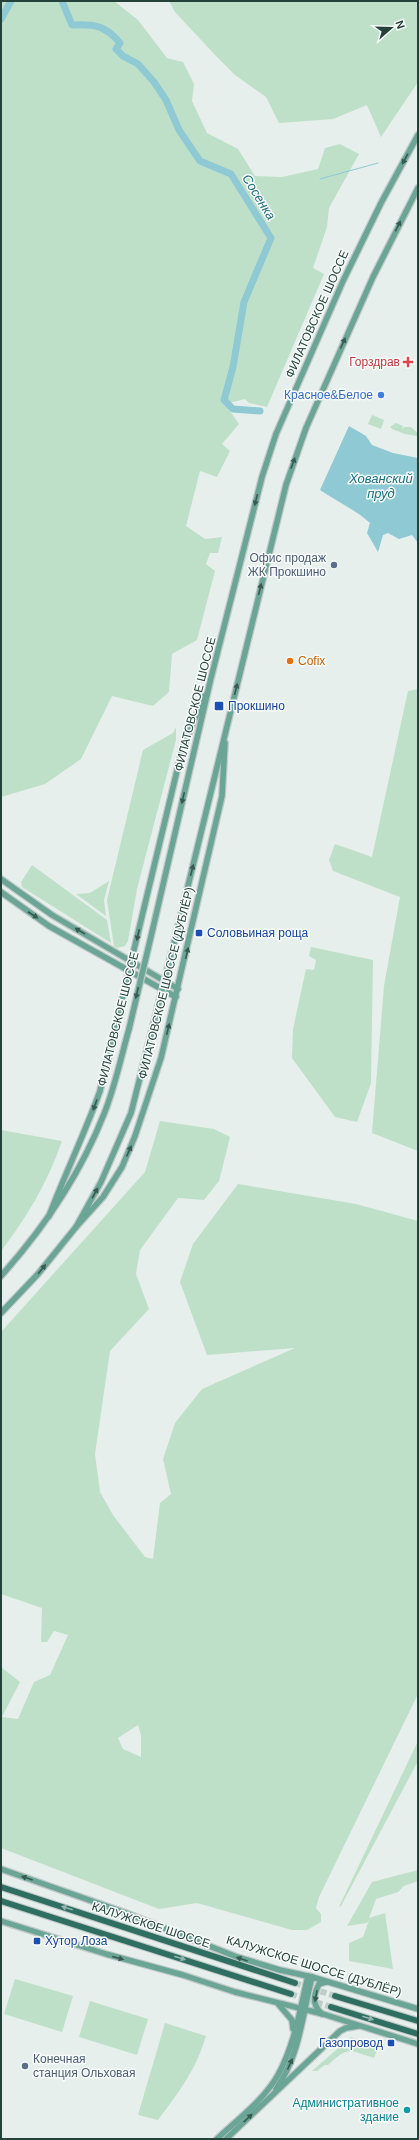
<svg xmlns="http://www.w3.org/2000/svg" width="419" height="2140" font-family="Helvetica,sans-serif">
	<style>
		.green { fill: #bfe0c8; fill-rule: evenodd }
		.water { fill: #8ec9d4 }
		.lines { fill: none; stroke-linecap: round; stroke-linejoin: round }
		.stream { stroke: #8ec9d4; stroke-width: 1 }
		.river { stroke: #8ec9d4; stroke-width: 7 }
		.highway-tunnel { stroke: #bfccc8; stroke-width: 6; stroke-dasharray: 6 3; stroke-linecap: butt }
		.major-casing { stroke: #c2cac8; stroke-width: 8 }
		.highway-casing { stroke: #c2cac8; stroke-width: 8 }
		.major { stroke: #6aa596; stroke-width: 5.5 }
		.highway { stroke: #2f6f62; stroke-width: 6 }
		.major-bridge-casing { stroke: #c2cac8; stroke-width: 8; stroke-linecap: butt }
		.major-bridge { stroke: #6aa596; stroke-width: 5.5 }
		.oneway { fill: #365b51 }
		.oneway2 { fill: #93b5ae }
		.health-dot { fill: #e0444e; stroke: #f7fbf9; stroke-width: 1.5 }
		.shop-dot { fill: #3f7fe0; stroke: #f7fbf9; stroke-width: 1.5 }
		.service-dot { fill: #5c6f8a; stroke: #f7fbf9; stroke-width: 1.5 }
		.food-dot { fill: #e8710a; stroke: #f7fbf9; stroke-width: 1.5 }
		.transit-dot { fill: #1a4fb4; stroke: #f7fbf9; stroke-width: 1.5 }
		.culture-dot { fill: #0f9aa8; stroke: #f7fbf9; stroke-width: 1.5 }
		.labels { text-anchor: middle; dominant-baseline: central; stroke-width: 3; stroke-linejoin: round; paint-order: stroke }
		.street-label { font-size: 12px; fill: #24423a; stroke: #f7fbf9 }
		.health-label { font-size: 12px; fill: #be3a42; stroke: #f7fbf9; text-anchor: end }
		.shop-label { font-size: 12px; fill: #366cbe; stroke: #f7fbf9; text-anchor: end }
		.service-label { font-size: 12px; fill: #4e5e75; stroke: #f7fbf9; text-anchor: end }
		.food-label { font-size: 12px; fill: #c56008; stroke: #f7fbf9; text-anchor: start }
		.transit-label { font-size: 12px; fill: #164399; stroke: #f7fbf9; text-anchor: start }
		.culture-label { font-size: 12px; fill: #0d838f; stroke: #f7fbf9; text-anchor: end }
		.water-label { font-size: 13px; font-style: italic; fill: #1c6f80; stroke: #f7fbf9 }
	</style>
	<rect width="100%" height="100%" fill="#e6efeb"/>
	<g class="green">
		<polygon points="1,1 114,1 138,20 167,58 183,62 194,84 192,101 207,133 238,149 255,176 282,177 318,169 325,148 340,144 359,154 329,208 327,227 313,268 324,274 267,407 249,403 245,399 225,404 239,424 222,444 230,451 217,477 200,471 186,526 205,539 222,537 218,553 210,553 206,564 215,571 197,640 172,654 169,692 153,706 112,696 81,759 45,784 1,797"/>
		<polygon points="169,1 418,1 418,82 381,137 367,105 333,119 279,123 266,97 235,75 215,55 175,12"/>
		<polygon points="372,415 384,420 381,429 368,424"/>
		<polygon points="396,423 403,426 402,430 404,427 411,427 418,433 417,436 405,434 392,429 390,427"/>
		<polygon points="418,689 418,1151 372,1133 384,986 400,897 333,871 329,860 335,844 372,857 408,691"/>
		<polygon points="176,727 176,740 137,889 128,941 125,946 117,948 114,946 107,900 143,750 173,733"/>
		<polygon points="32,865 107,920 111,943 22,887 21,882"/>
		<polygon points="109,881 104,900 106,916 76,894 90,893"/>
		<polygon points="311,947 373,960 371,1083 357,1122 335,1117 292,1058 293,1029 306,969 314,970 316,960 309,956"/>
		<path d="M160 1121 214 1129 230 1137 219 1181 204 1200 178 1198 140 1250 136 1274 149 1309 110 1351 95 1454 100 1492 113 1515 145 1557 153 1559 160 1503 171 1494 163 1459 175 1423 202 1389 295 1348 207 1355 180 1282 193 1244 238 1184 356 1204 418 1221V1694L319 1897 316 1908 321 1914V1922L307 1930H292L197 1903 159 1909 1 1848V1667L20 1682 2 1717 18 1719 34 1682 50 1675 68 1635 54 1631 47 1642H41L42 1608 1 1594V1332L145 1172ZM138 1725 141 1735V1757L123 1749 118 1738Z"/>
		<path d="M1 1130 62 1141C48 1182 27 1217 1 1251Z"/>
		<polygon points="418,1741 418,1761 341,1906 339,1907"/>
		<polygon points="418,1870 418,1881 404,1886 398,1892 376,1899 369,1918 385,1913 393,1969 349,1961 349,1943 363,1937 369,1920 367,1923 347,1926 372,1882"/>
		<polygon points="15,1979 73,1996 62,2032 4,2014"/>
		<polygon points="90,2001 148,2019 137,2055 79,2037"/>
		<path d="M165 2023 206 2036C196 2070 179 2092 158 2120L138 2115Z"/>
		<path d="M351 2037 378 2047 374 2058C348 2050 349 2046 328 2065H325L317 2071H312Z"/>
	</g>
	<path class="water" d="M349 426 366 436 372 445 393 453 418 458V543L412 535 399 539 388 533 383 535 378 552 367 533 370 523C356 510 336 501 320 490Z"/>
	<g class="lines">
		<polyline class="stream" points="320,179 378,163"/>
		<g class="river">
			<path d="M62 1 72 25C94 24 105 25 120 43L116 49 123 56 138 64 154 82 166 100 179 130 200 161 231 174 271 238 244 302 233 367 224 400 233 409 260 411"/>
			<polyline points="1,19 11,1"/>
		</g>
		<g class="highway-tunnel">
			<polyline points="295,1983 335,1996"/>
			<polyline points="291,1994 331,2007"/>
		</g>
		<g class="major-casing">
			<g id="major">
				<polyline points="1,879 52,915 178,989"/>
				<polyline points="1,892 49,926 176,997"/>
				<polyline points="153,928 211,678 262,477 276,434 343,281 381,203 418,135"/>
				<polyline points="176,935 286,485 306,428 373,277 418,188"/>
				<path d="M49 1216C65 1174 85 1133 100 1091L182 750 205 695"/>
				<polyline points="76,1227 103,1197 122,1167 135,1136 161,1058 222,796 225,743"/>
				<path d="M1 1276C44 1228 80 1175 104 1114 115 1087 121 1057 129 1029"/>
				<polyline points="1,1313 38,1274 76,1227 101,1182 131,1113 151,1034"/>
				<polyline points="1,1869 126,1913 237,1957 280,1970 312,1977 418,2009"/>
				<polyline points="1,1921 106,1954 183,1975 235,1992 323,2014 418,2044"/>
				<polyline points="279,2005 292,2020 293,2029"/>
				<path d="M322 2014C312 2005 313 1996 319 1984L326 1982"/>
				<path d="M276 2089C300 2055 302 2016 312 1977"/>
				<path d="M217 2139C238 2119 264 2100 278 2075 295 2044 300 2009 308 1976"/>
				<polyline points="226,2139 340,2031 346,2028 358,2026"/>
			</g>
		</g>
		<g class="highway-casing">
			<g id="highway">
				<polyline points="1,1887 295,1983"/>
				<polyline points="1,1901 291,1994"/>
				<polyline points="335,1996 418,2021"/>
				<polyline points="331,2007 418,2034"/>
			</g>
		</g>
		<use href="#major" class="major"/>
		<use href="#highway" class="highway"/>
		<g class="major-bridge-casing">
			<g id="major-bridge">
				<polyline points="129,1029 153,928"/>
				<polyline points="151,1034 176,935"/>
			</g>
		</g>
		<use href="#major-bridge" class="major-bridge"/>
	</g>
	<defs><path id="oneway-solid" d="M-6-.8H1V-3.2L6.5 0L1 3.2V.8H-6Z"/></defs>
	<g class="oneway">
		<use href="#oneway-solid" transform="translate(405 159) rotate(119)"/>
		<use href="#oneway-solid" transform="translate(398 226) rotate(-64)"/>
		<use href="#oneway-solid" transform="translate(343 343) rotate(-66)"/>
		<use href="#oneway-solid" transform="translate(293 463) rotate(-70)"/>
		<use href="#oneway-solid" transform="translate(256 500) rotate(104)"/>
		<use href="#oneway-solid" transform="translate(260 589) rotate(-76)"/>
		<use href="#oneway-solid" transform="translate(236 689) rotate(-76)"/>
		<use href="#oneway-solid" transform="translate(183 798) rotate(103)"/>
		<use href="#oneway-solid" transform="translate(192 870) rotate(-76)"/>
		<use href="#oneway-solid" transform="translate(33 915) rotate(33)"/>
		<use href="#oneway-solid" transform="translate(80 931) rotate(-149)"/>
		<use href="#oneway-solid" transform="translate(138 935) rotate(103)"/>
		<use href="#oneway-solid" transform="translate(187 953) rotate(-77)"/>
		<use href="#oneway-solid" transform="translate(137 993) rotate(103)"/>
		<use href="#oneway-solid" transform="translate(168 1029) rotate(-76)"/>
		<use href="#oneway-solid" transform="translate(95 1105) rotate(110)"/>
		<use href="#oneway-solid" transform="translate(129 1151) rotate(-66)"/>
		<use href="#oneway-solid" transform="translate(95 1193) rotate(-61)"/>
		<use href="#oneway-solid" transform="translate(42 1269) rotate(-51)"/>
		<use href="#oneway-solid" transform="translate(27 1878) rotate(-161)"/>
		<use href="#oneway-solid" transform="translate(118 1958) rotate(15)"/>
		<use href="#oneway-solid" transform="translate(242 1959) rotate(-161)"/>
		<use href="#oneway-solid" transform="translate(316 1996) rotate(101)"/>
		<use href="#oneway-solid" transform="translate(290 2064) rotate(-66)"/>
		<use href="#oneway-solid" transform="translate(248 2118) rotate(-44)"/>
	</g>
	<g class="oneway2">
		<use href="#oneway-solid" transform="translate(67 1908) rotate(-162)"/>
		<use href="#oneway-solid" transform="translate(180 1958) rotate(17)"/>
		<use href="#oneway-solid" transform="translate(368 2018) rotate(17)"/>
	</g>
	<path class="health-dot" d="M406 356h4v4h4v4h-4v4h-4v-4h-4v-4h4z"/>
	<circle class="shop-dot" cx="381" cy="395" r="4"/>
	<g class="service-dot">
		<circle cx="334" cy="565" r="4"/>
		<circle cx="25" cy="2066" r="4"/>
	</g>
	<circle class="food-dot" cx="290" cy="661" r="4"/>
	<g class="transit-dot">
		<rect x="214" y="701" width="10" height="10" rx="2"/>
		<rect x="195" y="929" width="8" height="8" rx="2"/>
		<rect x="33" y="1937" width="8" height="8" rx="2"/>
		<rect x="387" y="2039" width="8" height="8" rx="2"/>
	</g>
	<circle class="culture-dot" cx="407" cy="2110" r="4"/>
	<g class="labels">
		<g class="street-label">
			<text transform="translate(317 314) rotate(-66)">ФИЛАТОВСКОЕ ШОССЕ</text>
			<text transform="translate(195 704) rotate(-76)">ФИЛАТОВСКОЕ ШОССЕ</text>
			<text transform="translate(166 983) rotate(-76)">ФИЛАТОВСКОЕ ШОССЕ (ДУБЛЁР)</text>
			<text transform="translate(118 1019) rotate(-76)">ФИЛАТОВСКОЕ ШОССЕ</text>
			<text transform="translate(151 1925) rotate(18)">КАЛУЖСКОЕ ШОССЕ</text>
			<text transform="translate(314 1966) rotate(17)">КАЛУЖСКОЕ ШОССЕ (ДУБЛЁР)</text>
		</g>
		<g class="health-label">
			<text x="400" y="362">Горздрав</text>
		</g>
		<g class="shop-label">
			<text x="373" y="395">Красное&amp;Белое</text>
		</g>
		<g class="service-label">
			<text x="326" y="558">Офис продаж<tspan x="326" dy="14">ЖК Прокшино</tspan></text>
			<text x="33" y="2059" text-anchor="start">Конечная<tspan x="33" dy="14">станция Ольховая</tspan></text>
		</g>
		<g class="food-label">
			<text x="298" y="661">Cofix</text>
		</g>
		<g class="transit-label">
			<text x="228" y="706">Прокшино</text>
			<text x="207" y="933">Соловьиная роща</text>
			<text x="45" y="1941">Хутор Лоза</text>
			<text x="383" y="2043" text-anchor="end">Газопровод</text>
		</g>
		<g class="culture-label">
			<text x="399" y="2103">Административное<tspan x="399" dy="14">здание</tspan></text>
		</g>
		<g class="water-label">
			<text transform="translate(259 197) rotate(58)">Сосенка</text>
			<text x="381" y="478">Хованский<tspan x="381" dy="15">пруд</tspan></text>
		</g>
	</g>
	<rect width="419" height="2140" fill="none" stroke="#24423a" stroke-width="4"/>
	<g transform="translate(391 28) rotate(70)" stroke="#f7fbf9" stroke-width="3" paint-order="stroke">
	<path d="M0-3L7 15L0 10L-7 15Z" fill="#24423a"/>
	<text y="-6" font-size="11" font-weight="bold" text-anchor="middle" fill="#24423a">N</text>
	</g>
</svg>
